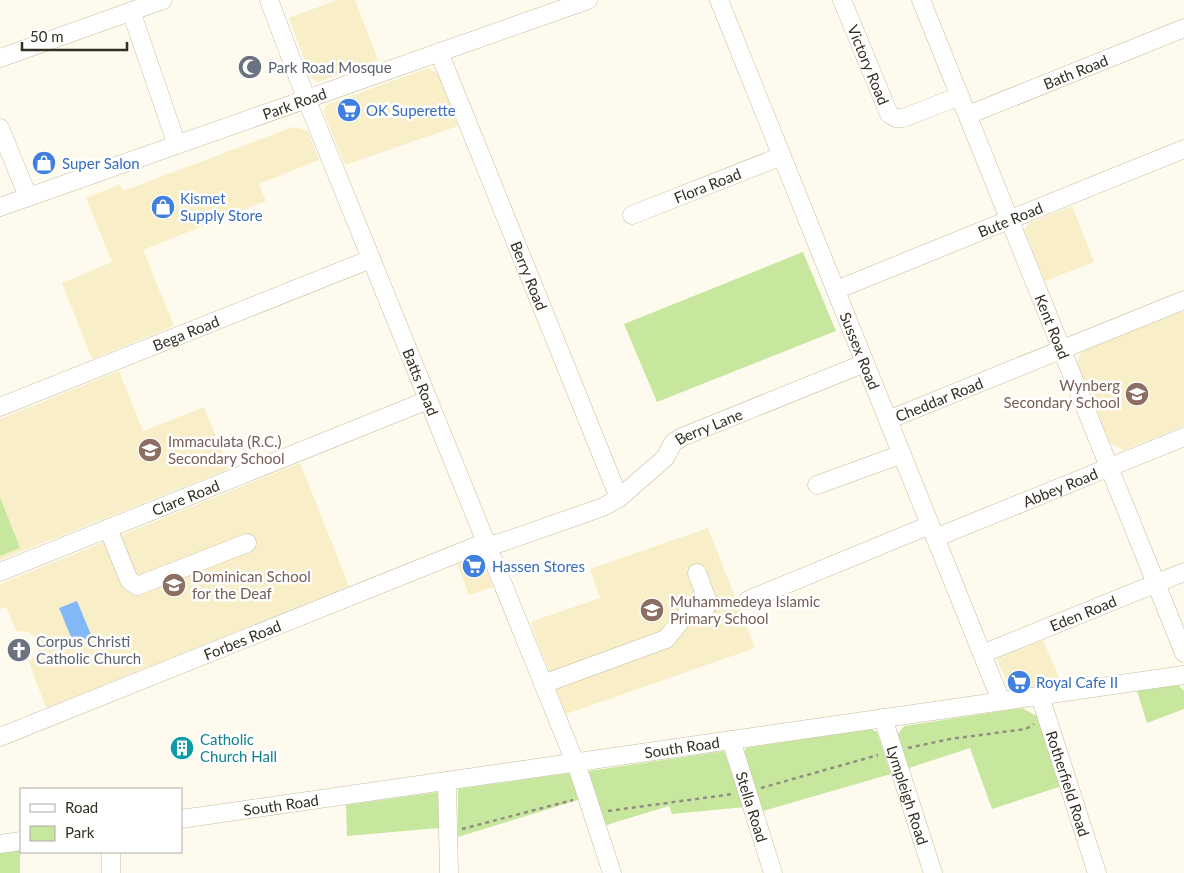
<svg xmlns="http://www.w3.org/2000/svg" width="1184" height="873" font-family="Lato,sans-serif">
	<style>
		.built { fill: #f8eec7 }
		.green { fill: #c7e79f }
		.water { fill: #83b8f8 }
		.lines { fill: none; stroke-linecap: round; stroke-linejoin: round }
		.minor-casing { stroke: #c3bc9d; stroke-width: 19 }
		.path { stroke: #918e81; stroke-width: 2.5; stroke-dasharray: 4 4; stroke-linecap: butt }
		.minor { stroke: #fff; stroke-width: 18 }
		.labels { text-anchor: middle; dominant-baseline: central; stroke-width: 5; stroke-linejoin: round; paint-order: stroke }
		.street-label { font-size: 15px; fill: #322f22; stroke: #fff }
		.worship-label { font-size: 15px; fill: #5b616d; stroke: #fff; text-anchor: start }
		.shop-label { font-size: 15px; fill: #366cbe; stroke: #fff; text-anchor: start }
		.education-label { font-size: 15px; fill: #785e54; stroke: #fff; text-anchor: start }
		.culture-label { font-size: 15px; fill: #0d838f; stroke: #fff; text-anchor: start }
	</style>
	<rect width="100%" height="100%" fill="#fefbee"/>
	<g class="built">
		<polygon points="337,0 355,0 378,60 318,82 311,78 289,18"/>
		<polygon points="429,68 439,75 458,126 345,165 323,111 328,104"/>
		<polygon points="293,127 308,131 319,160 259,184 266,201 143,250 174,326 92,359 62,283 112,262 86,198 120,184 123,191"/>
		<polygon points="1072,206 1094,262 1045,281 1024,230 1029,223"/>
		<polygon points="1184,310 1184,426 1124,450 1110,443 1077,362 1082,351"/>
		<polygon points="119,371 143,431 204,407 229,469 0,560 0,419"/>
		<polygon points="300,463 349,586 46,708 29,662 37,654 38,646 35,637 28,632 16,631 6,607 0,609 0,584"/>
		<polygon points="708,528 755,648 566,714 530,622 600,598 590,569"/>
		<polygon points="473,558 482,560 493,587 469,595 457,564"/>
		<polygon points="1043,640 1062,685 1033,689 1033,687 1016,690 1009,687 997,659"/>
	</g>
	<g class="green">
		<polygon points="803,252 836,331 657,402 624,324"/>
		<polygon points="0,497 20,548 0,556"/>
		<polygon points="1178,685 1184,691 1184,709 1147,723 1137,691"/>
		<polygon points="1022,708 1035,715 1039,714 1062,786 992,809 970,748 906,769 895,733 898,734 904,726"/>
		<polygon points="871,729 877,732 891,774 759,812 743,753 746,748"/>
		<polygon points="724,751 745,807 672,814 669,806 603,826 589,771"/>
		<polygon points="570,773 581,799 458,837 458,789"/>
		<polygon points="438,792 439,828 347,836 346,805"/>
		<polygon points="20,848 20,873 0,873 0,851"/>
	</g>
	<polygon class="water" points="77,601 92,637 74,644 59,608"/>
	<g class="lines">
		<g class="minor-casing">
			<g id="minor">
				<path id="s1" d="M269 0 306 98 579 772 612 873"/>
				<path id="s2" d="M719 0 1001 701"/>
				<path id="s3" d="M842 0 889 114 896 118H903L960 96"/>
				<path id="s4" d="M921 0 1184 653"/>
				<polyline points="131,11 177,145"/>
				<path id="s5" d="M439 52 619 498"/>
				<polyline points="0,58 163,0"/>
				<path id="s6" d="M968 115 1184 28"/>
				<polyline points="0,128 28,197"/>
				<path id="s7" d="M0 207 588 0"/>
				<path id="s8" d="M632 215 782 156"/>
				<path id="s9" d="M836 290 1184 149"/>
				<path id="s10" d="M0 407 371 259"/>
				<path id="s11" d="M888 420 1184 300"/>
				<polyline points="817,485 902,454"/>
				<polyline points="108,528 129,580 137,586 247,543"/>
				<path id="s12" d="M935 538 1184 437"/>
				<path id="s13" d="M0 572 428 400"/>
				<polyline points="748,600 930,525"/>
				<path id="s14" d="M982 654 1184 572"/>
				<polyline points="543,684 666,639 684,617 702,611 707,606 707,600 697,573"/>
				<path id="s15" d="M1040 696 1097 873"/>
				<path id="s16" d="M883 718 933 873"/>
				<path id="s17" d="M0 737 476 546 500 543 603 507 619 498 665 458 673 443 682 437 865 363"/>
				<path id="s18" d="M731 740 773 873"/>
				<polyline points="447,781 449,873"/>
				<path id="s19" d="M181 819 1184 675"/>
				<polyline points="0,844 21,841"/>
				<polyline points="111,852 111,873"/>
			</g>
		</g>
		<g class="path">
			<polyline points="908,748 950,739 1026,729 1034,724"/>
			<polyline points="761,788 878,755"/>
			<polyline points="608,811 733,794"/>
			<polyline points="462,829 573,800"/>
		</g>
		<use href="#minor" class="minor"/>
	</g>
	<defs>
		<g id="mosque-disc" transform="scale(1.25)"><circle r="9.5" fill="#6b7280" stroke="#fff"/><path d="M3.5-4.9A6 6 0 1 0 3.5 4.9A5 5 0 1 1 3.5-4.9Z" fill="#fff"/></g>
		<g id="supermarket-disc" transform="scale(1.25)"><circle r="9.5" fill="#3f7fe0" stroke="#fff"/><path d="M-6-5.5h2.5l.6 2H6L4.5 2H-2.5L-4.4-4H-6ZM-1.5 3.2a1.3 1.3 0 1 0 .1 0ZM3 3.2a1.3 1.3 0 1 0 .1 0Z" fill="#fff"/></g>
		<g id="shop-disc" transform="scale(1.25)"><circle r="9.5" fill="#3f7fe0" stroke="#fff"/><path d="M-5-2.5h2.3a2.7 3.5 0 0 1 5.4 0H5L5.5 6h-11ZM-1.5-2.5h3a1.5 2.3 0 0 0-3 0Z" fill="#fff"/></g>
		<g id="school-disc" transform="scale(1.25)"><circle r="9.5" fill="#8d6e63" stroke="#fff"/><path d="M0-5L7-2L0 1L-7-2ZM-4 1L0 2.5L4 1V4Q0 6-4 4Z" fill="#fff"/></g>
		<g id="church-disc" transform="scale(1.25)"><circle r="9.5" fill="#6b7280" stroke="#fff"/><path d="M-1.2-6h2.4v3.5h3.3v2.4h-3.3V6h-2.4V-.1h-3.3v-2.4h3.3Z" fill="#fff"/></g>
		<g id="building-disc" transform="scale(1.25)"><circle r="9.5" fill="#0f9aa8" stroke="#fff"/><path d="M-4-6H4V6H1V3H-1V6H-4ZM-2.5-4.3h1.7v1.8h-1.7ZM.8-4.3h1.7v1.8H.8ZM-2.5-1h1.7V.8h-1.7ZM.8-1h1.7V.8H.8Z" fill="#fff"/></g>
	</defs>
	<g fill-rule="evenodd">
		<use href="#mosque-disc" x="250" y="67"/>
		<use href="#supermarket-disc" x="349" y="110"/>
		<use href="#shop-disc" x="44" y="163"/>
		<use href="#shop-disc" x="163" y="207"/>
		<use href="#school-disc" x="1137" y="394"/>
		<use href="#school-disc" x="150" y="450"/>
		<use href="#supermarket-disc" x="474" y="566"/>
		<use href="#school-disc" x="174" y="585"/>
		<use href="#school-disc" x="652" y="610"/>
		<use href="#church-disc" x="19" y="650"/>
		<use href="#supermarket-disc" x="1019" y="682"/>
		<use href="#building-disc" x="182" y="748"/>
	</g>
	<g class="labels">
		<g class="street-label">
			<text stroke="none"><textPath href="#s3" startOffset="70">Victory Road</textPath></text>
			<text stroke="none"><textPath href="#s6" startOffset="116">Bath Road</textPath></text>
			<text stroke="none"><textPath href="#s7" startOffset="312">Park Road</textPath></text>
			<text stroke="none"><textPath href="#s8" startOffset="81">Flora Road</textPath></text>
			<text stroke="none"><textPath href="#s9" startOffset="188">Bute Road</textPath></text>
			<text stroke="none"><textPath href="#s5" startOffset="241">Berry Road</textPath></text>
			<text stroke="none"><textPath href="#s4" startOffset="352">Kent Road</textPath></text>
			<text stroke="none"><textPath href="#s10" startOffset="200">Bega Road</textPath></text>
			<text stroke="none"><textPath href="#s2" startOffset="378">Sussex Road</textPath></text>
			<text stroke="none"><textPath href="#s1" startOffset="411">Batts Road</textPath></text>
			<text stroke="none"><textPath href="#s11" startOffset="55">Cheddar Road</textPath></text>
			<text stroke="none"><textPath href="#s17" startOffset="782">Berry Lane</textPath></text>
			<text stroke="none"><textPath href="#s12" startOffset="135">Abbey Road</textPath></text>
			<text stroke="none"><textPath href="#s13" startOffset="200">Clare Road</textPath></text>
			<text stroke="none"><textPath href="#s14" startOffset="109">Eden Road</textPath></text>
			<text stroke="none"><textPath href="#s17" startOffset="261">Forbes Road</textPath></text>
			<text stroke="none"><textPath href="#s19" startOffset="506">South Road</textPath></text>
			<text stroke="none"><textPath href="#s15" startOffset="92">Rotherfield Road</textPath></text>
			<text stroke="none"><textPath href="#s16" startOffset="81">Lympleigh Road</textPath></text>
			<text stroke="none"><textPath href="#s19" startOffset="101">South Road</textPath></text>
			<text stroke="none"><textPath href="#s18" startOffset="70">Stella Road</textPath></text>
		</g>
		<g class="worship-label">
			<text x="268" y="67">Park Road Mosque</text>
			<text x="36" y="641">Corpus Christi<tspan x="36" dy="17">Catholic Church</tspan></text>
		</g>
		<g class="shop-label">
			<text x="366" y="110">OK Superette</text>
			<text x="62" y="163">Super Salon</text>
			<text x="180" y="198">Kismet<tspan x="180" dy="17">Supply Store</tspan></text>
			<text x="492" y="566">Hassen Stores</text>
			<text x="1036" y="682">Royal Cafe II</text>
		</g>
		<g class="education-label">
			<text x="1120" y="385" text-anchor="end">Wynberg<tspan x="1120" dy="17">Secondary School</tspan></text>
			<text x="168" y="441">Immaculata (R.C.)<tspan x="168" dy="17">Secondary School</tspan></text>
			<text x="192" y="576">Dominican School<tspan x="192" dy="17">for the Deaf</tspan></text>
			<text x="670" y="601">Muhammedeya Islamic<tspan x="670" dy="17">Primary School</tspan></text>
		</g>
		<g class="culture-label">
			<text x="200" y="739">Catholic<tspan x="200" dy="17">Church Hall</tspan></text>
		</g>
	</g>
	<rect x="20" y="788" width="162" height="65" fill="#ffffff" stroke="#adaca7"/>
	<rect x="30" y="804" width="25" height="8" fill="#ffffff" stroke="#adaca7"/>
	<text x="65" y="813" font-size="15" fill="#322f22">Road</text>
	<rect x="30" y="826" width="25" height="15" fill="#c7e79f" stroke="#adaca7"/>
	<text x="65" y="838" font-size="15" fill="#322f22">Park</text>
	<path d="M22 42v8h105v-8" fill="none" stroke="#322f22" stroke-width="2.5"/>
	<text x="30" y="42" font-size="15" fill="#322f22" stroke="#ffffff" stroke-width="4" paint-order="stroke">50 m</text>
</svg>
